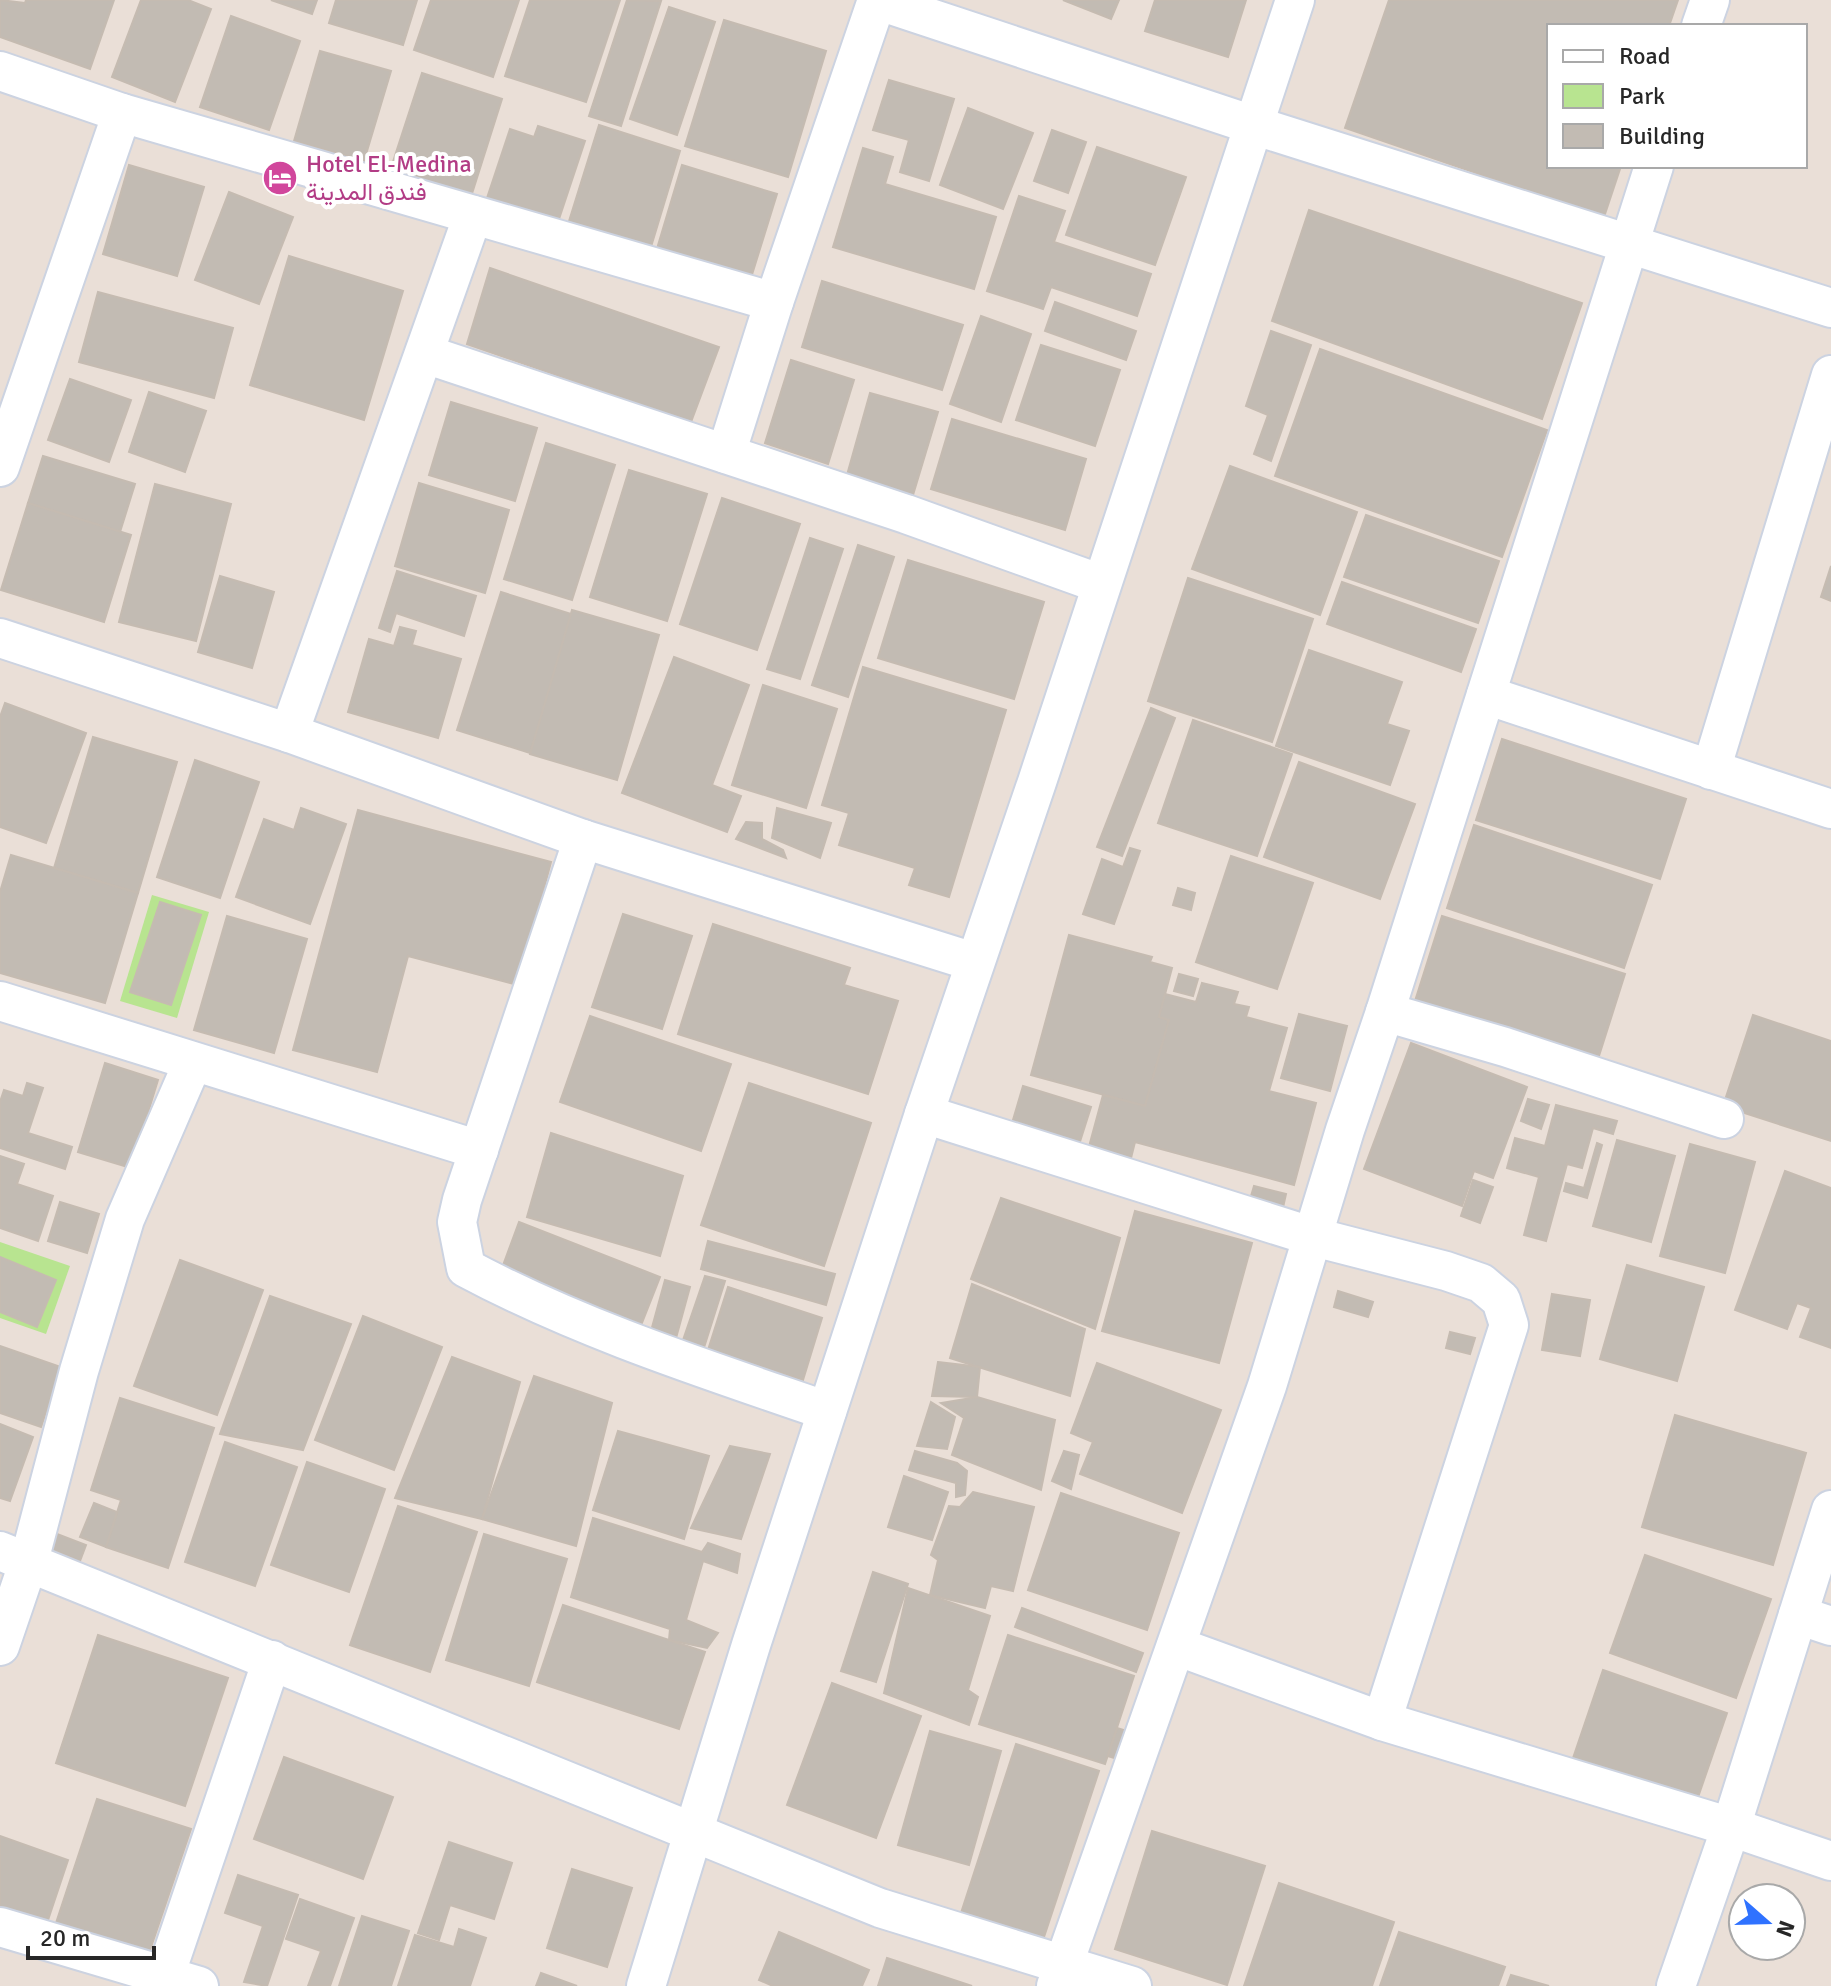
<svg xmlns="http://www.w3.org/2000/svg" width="1831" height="1986" font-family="Signika,Vazirmatn,sans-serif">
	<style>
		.green { fill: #b8e490 }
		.building { fill: #c2bbb3; stroke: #c5bbb1; stroke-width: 2 }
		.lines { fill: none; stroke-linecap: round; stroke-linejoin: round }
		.street-casing { stroke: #ccd3e1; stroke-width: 42 }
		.street { stroke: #fff; stroke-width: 38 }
		.labels { text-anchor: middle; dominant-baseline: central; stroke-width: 8; stroke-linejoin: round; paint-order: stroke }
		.hotel-label { font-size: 24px; fill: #b23c85; stroke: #fff; text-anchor: start }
	</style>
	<rect width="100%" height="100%" fill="#eadfd7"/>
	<g class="green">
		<polygon points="152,895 209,912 177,1018 120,1001"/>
		<polygon points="0,1242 70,1266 46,1334 0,1318"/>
	</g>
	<g class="building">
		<polygon points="0,0 25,3 26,0 114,0 90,69 0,37"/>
		<polygon points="141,0 188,0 211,9 175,102 112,77"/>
		<polygon points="271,0 317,0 312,14"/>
		<polygon points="336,0 417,0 403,45 329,23"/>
		<polygon points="431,0 519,0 493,77 414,50"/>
		<polygon points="530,0 620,0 586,102 505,76"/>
		<polygon points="627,0 661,1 621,126 589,116"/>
		<polygon points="1063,0 1119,0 1111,19"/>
		<polygon points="1155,0 1246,0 1228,57 1145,31"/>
		<polygon points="1389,0 1678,0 1669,26 1549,26 1549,166 1621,166 1604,217 1345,128"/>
		<polygon points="669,7 715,22 677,135 630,119"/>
		<polygon points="231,16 300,41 269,130 200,107"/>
		<polygon points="724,20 826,51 788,177 685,146"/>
		<polygon points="320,51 391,71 364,161 294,141"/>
		<polygon points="422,73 502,99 469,203 388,177"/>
		<polygon points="889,80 954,99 929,181 900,172 909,140 873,130"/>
		<polygon points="968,108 1033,133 1003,209 940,185"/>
		<polygon points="599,125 680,151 647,260 565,234"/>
		<polygon points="538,126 585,141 556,228 485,204 510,129 534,137"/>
		<polygon points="1052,130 1086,142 1068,193 1034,181"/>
		<polygon points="1097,147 1186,177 1155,265 1066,235"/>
		<polygon points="863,148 893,157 885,184 996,217 974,289 833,247"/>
		<polygon points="129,165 204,187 177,276 103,254"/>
		<polygon points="682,165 777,194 750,281 656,252"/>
		<polygon points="229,192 293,217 259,304 195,280"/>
		<polygon points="1019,196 1065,211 1054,242 1151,274 1137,316 1051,287 1043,309 987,291"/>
		<polygon points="1309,210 1582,303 1542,419 1272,321"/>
		<polygon points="289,256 403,291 364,420 250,385"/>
		<polygon points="490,268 719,347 691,422 467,344"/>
		<polygon points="822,281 963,325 942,390 802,347"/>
		<polygon points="98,292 233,328 214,398 79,362"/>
		<polygon points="1055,302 1136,331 1126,360 1045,331"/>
		<polygon points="981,316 1031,334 1001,422 950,404"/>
		<polygon points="1271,331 1311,345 1271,461 1254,454 1268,415 1246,406"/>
		<polygon points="1041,345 1120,370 1095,446 1016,420"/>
		<polygon points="1320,349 1547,430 1502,557 1275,476"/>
		<polygon points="791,360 854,380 828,464 765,443"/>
		<polygon points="70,379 131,400 109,462 48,440"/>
		<polygon points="149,392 206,411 185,472 129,452"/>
		<polygon points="870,393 938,412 913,495 847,475"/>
		<polygon points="451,402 537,428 515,501 429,475"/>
		<polygon points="952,419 1086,459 1065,530 931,489"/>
		<polygon points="546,443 615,465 572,600 504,579"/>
		<polygon points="43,456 135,484 120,532 28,503"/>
		<polygon points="1230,466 1357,512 1320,615 1192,569"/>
		<polygon points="629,470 707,494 667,621 590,597"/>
		<polygon points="419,483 509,510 485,593 395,566"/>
		<polygon points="155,484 231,504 196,641 119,622"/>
		<polygon points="722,498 800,524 757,650 680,624"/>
		<polygon points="28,503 131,535 104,622 1,590"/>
		<polygon points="1366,515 1499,561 1478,623 1344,577"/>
		<polygon points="810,538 843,549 800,679 767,669"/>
		<polygon points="858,545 894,557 848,697 812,685"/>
		<polygon points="908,560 1044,602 1014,699 878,658"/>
		<polygon points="1831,566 1831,601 1821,597"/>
		<polygon points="397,571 476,596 464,636 396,613 390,632 379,628"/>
		<polygon points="220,576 274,592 252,668 198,652"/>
		<polygon points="1188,578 1313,619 1272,742 1148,701"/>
		<polygon points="1342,582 1476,629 1461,672 1327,624"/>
		<polygon points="501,592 574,615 530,753 457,730"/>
		<polygon points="572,610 659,635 617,780 530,754"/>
		<polygon points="400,627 416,631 412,645 461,659 438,738 348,712 369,639 394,646"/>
		<polygon points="1309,650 1402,682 1387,724 1409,731 1390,785 1276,746"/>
		<polygon points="674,657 749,685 712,785 741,796 727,832 622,793"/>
		<polygon points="863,667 1006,710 949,897 909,885 915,868 839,845 849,813 822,805"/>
		<polygon points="763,685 837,709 806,808 732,785"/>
		<polygon points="5,703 86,733 46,843 0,827 0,717"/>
		<polygon points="1151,708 1175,718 1122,856 1097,847"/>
		<polygon points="1193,720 1292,754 1257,856 1158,823"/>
		<polygon points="93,737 177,762 138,893 54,868"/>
		<polygon points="1502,739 1686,799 1660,879 1476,820"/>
		<polygon points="195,760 259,782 220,898 157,877"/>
		<polygon points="1299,762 1415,804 1380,899 1264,857"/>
		<polygon points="301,808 346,824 310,924 236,897 264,819 294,830"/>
		<polygon points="777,808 831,823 820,858 772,838"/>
		<polygon points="358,810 551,862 518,985 408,956 377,1072 293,1050"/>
		<polygon points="746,822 762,823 762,839 783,850 786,858 736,839"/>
		<polygon points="1474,825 1652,885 1624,968 1447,908"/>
		<polygon points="1130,848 1140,851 1114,924 1083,914 1102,859 1123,867"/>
		<polygon points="11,855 138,893 105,1003 0,973 0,892"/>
		<polygon points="1231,856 1313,883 1277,989 1196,962"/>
		<polygon points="1178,888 1195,893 1191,910 1173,905"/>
		<polygon points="160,902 201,915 171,1005 130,992"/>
		<polygon points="623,914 692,936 662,1029 592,1007"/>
		<polygon points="227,916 307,939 274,1053 194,1030"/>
		<polygon points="1442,916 1625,974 1598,1059 1415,1001"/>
		<polygon points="713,924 850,968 844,985 898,1001 868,1094 678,1034"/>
		<polygon points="1069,935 1152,957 1150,962 1172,968 1159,1017 1169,1020 1145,1106 1031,1075"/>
		<polygon points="1179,974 1198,979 1193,996 1174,991"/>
		<polygon points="1202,983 1238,992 1234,1004 1249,1007 1246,1017 1287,1028 1269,1091 1316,1103 1294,1185 1135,1142 1129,1166 1087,1154 1103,1095 1145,1106 1169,1020 1159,1017 1165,994 1196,1002"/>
		<polygon points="1299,1014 1347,1026 1330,1091 1281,1078"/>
		<polygon points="1753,1015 1831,1041 1831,1141 1723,1106"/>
		<polygon points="590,1016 731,1064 701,1151 560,1102"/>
		<polygon points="1411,1043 1527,1087 1493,1178 1474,1171 1462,1206 1364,1169"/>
		<polygon points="105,1063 158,1080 131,1168 78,1152"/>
		<polygon points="27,1083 43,1088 28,1133 72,1147 65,1169 0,1148 0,1102 4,1090 23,1096"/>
		<polygon points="749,1083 871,1123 824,1266 701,1225"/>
		<polygon points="1023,1086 1091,1107 1077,1151 1010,1130"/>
		<polygon points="1528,1099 1549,1105 1541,1129 1521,1121"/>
		<polygon points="1556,1105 1617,1121 1613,1134 1593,1128 1582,1168 1567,1164 1546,1241 1524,1235 1539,1177 1507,1168 1515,1138 1545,1146"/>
		<polygon points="551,1133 683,1176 660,1256 527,1217"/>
		<polygon points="1617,1140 1675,1156 1651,1242 1593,1226"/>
		<polygon points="1597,1143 1602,1145 1587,1198 1564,1191 1566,1183 1584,1188"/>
		<polygon points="1690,1144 1755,1162 1725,1273 1660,1256"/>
		<polygon points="0,1156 24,1164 17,1184 53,1196 38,1241 0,1228"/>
		<polygon points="1785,1171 1831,1188 1831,1348 1800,1337 1811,1308 1797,1303 1787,1329 1735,1310"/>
		<polygon points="1473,1180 1493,1187 1480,1223 1461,1216"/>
		<polygon points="1254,1186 1286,1194 1282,1212 1249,1203"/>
		<polygon points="1001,1198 1120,1238 1095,1329 971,1279"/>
		<polygon points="60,1202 99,1214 87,1253 48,1241"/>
		<polygon points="1135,1211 1252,1243 1219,1363 1102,1331"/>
		<polygon points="519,1222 660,1277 638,1333 498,1279"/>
		<polygon points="708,1241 835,1274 826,1305 701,1269"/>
		<polygon points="0,1257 56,1280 37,1327 0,1312"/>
		<polygon points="180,1260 263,1290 217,1415 134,1386"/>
		<polygon points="1627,1265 1704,1287 1677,1381 1600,1359"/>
		<polygon points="705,1276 725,1281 701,1357 680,1349"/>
		<polygon points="665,1280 690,1287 673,1349 648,1342"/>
		<polygon points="972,1284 1085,1329 1070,1396 950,1358"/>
		<polygon points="728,1287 822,1318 803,1380 708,1350"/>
		<polygon points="1338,1291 1373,1302 1368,1317 1334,1307"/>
		<polygon points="1552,1294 1590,1300 1580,1356 1542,1350"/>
		<polygon points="270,1296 351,1324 303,1450 220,1434"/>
		<polygon points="363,1316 442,1347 394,1470 315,1440"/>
		<polygon points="1450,1332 1475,1338 1470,1354 1446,1348"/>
		<polygon points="0,1346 61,1367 41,1427 0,1413"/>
		<polygon points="452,1357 520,1382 482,1519 395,1498"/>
		<polygon points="938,1362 980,1367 977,1397 932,1396"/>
		<polygon points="1097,1363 1221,1410 1182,1513 1080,1474 1093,1442 1071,1433"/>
		<polygon points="534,1376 612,1403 576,1546 482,1519"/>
		<polygon points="977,1397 1055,1420 1041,1490 952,1455 964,1418 941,1403"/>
		<polygon points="120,1398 214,1428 168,1568 106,1547 121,1500 91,1490"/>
		<polygon points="931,1402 955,1417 947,1449 917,1446"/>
		<polygon points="1675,1415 1806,1453 1773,1565 1642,1527"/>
		<polygon points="0,1424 33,1437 10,1501 0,1498"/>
		<polygon points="618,1431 709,1456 684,1539 593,1510"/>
		<polygon points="225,1442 297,1467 255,1586 185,1562"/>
		<polygon points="730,1446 770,1454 741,1539 691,1528"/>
		<polygon points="915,1451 957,1463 967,1471 965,1495 956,1497 956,1483 909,1470"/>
		<polygon points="1064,1451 1079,1455 1071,1489 1052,1481"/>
		<polygon points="307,1462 385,1489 349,1592 271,1565"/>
		<polygon points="904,1476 948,1492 932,1540 888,1527"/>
		<polygon points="973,1492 1034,1507 1013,1591 991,1586 985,1608 930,1595 938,1560 931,1555 949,1506 960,1507"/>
		<polygon points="1061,1493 1179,1533 1147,1630 1028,1590"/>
		<polygon points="94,1503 117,1512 106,1547 80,1537"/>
		<polygon points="398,1506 477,1532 430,1672 350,1645"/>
		<polygon points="593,1518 702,1552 708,1543 740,1554 737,1573 703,1561 686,1620 718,1633 707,1648 669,1640 670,1629 571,1597"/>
		<polygon points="57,1534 86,1545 80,1561 50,1549"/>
		<polygon points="484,1534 567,1559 529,1686 446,1660"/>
		<polygon points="1645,1555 1771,1599 1736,1698 1610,1653"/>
		<polygon points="873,1572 908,1584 876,1682 841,1671"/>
		<polygon points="908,1588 990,1616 968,1690 978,1697 969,1725 884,1693"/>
		<polygon points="563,1605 705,1652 679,1729 537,1682"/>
		<polygon points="1022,1608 1143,1653 1136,1672 1015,1627"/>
		<polygon points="98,1635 228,1678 185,1806 56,1763"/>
		<polygon points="1008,1635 1134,1676 1105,1764 979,1724"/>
		<polygon points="1603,1670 1727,1713 1696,1803 1572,1761"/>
		<polygon points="832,1683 921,1716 876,1838 787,1805"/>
		<polygon points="1117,1728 1136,1734 1127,1762 1108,1756"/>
		<polygon points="930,1731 1001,1751 969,1865 898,1845"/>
		<polygon points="1016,1744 1099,1771 1042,1943 960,1916"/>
		<polygon points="284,1757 393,1797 363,1879 254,1839"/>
		<polygon points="97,1799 191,1829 149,1953 56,1923"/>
		<polygon points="1152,1831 1265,1866 1227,1985 1115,1949"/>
		<polygon points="0,1836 68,1860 46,1926 0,1910"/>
		<polygon points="449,1842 512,1863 494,1919 450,1905 439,1940 418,1933"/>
		<polygon points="572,1869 632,1888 607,1967 547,1948"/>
		<polygon points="238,1875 298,1895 267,1986 244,1982 263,1926 225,1913"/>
		<polygon points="1279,1883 1394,1922 1372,1986 1244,1986"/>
		<polygon points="300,1899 354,1918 330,1986 308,1986 321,1951 286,1939"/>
		<polygon points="362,1916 409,1931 391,1986 339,1986"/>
		<polygon points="459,1929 486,1938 470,1986 398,1986 415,1935 454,1947"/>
		<polygon points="779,1932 869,1970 862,1986 773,1986 759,1980"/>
		<polygon points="1399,1932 1505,1967 1498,1986 1380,1986"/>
		<polygon points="887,1958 972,1986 878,1986"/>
		<polygon points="541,1973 577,1986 536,1986"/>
		<polygon points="1511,1975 1549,1986 1507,1986"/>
	</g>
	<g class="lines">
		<g class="street-casing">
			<g id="street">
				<polyline points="876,0 1253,125 1831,308"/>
				<polyline points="1701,26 1710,0"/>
				<polyline points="0,71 122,113 774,302"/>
				<polyline points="425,354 906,514 1101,584"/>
				<polyline points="726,454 774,302 877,0"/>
				<polyline points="0,467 122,113"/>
				<polyline points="0,638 289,733 583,839 974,962"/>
				<polyline points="1486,695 1831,809"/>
				<polyline points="289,733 473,215"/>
				<polyline points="1711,770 1831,375"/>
				<path d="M583 839 462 1200 457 1222 466 1268C580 1329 705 1369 827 1411"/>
				<polyline points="0,1001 479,1150"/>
				<polyline points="1385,1012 1505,1047 1724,1119"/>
				<polyline points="924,1114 1314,1237 1446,1271 1481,1283 1501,1300 1509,1325 1382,1721"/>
				<polyline points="0,1551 880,1908 1132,1986"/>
				<polyline points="1798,1615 1831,1626"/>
				<polyline points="0,1646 29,1561 79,1371 125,1219 193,1062"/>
				<polyline points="1176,1646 1382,1721 1731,1827 1831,1861"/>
				<polyline points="0,1927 199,1986"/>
				<polyline points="165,1976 272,1660"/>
				<polyline points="646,1986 751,1645 924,1114 1037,782 1295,0"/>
				<polyline points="1056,1986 1267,1386 1345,1130 1385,1012 1654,166"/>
				<polyline points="1676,1986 1731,1827 1831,1510"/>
			</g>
		</g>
		<use href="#street" class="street"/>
	</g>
	<defs>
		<g id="hotel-disc" transform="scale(1.8)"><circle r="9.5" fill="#d1479c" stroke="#fff"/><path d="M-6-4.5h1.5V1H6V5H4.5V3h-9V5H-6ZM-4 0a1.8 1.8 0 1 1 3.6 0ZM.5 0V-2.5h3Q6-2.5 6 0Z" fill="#fff"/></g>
	</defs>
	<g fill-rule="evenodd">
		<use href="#hotel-disc" x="280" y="178"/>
	</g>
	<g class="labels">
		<g class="hotel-label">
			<text x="306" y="164">Hotel El-Medina<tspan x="306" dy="28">فندق المدينة</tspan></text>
		</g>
	</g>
	<rect x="1547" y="24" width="260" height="144" fill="#ffffff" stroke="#a9a9a9" stroke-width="2"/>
	<rect x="1563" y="50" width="40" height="12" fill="#ffffff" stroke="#a9a9a9" stroke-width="2"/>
	<text x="1619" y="64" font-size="24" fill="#272727">Road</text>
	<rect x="1563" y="84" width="40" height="24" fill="#b8e490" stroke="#a9a9a9" stroke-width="2"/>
	<text x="1619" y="104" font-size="24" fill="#272727">Park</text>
	<rect x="1563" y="124" width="40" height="24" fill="#c2bbb3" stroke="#a9a9a9" stroke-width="2"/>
	<text x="1619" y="144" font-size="24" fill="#272727">Building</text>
	<g transform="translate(1767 1922) rotate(110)"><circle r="38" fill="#ffffff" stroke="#a9a9a9" stroke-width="2"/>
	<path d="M0-6L14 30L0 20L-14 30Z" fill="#2f72ff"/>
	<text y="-12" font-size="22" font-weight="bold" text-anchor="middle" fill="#272727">N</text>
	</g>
	<path d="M28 1946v12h126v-12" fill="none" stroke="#272727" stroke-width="4"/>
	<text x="40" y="1946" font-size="24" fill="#272727" stroke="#ffffff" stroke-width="6" paint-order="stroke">20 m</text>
</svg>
